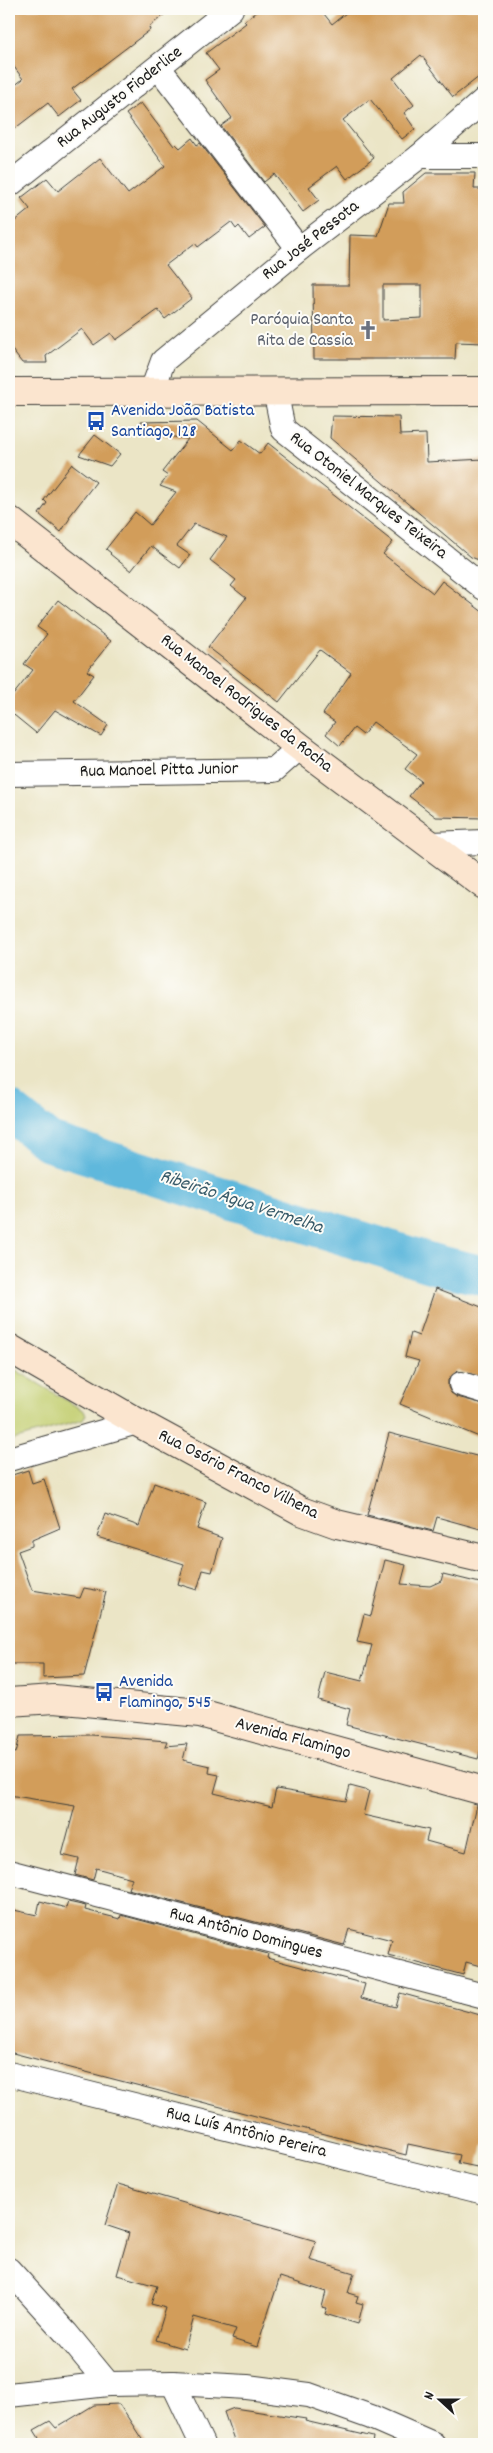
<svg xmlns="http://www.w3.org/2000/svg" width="493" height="2453" font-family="Dekko,sans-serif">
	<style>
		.green { fill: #c2ce70; stroke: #6f7546 }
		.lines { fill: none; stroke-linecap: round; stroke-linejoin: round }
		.river { stroke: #5fb8dc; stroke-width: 40 }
		.building { fill: #d29d5a; fill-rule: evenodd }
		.street-casing { stroke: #3b3a36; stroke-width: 26 }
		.secondary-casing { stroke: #3b3a36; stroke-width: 30 }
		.street { stroke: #fff; stroke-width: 24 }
		.secondary { stroke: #fbe5cf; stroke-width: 28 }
		.labels { text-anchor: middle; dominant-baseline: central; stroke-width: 4; stroke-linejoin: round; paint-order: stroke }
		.street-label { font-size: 18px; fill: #1c1c1c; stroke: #fdfcf7 }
		.worship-label { font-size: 18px; fill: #5b616d; stroke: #fdfcf7; text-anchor: end }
		.transit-label { font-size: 18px; fill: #164399; stroke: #fdfcf7; text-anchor: start }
		.water-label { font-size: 19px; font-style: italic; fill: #375a69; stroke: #fdfcf7 }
	</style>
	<rect width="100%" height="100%" fill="#fdfcf7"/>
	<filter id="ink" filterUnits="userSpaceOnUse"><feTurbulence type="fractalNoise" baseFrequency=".02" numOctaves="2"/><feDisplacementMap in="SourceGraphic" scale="10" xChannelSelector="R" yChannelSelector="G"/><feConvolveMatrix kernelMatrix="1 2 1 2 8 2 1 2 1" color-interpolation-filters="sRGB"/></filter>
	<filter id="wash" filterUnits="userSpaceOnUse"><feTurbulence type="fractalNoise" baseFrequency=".0096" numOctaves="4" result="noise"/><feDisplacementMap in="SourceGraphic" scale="20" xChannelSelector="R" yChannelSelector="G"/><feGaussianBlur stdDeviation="1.12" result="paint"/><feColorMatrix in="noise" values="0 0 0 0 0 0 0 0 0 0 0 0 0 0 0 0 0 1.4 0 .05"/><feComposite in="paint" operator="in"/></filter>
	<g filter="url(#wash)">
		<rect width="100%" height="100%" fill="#ebe5c6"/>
		<polygon class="green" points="9,1366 84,1411 86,1415 83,1420 9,1441"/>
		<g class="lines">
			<polyline class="river" points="9,1110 49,1142 434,1264 484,1276"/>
		</g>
		<g id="blocks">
			<g class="building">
				<polygon points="9,9 171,9 149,27 150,30 72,89 81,100 59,117 48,103 9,133 9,90 23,79 9,60"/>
				<polygon points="260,9 320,9 332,24 351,9 484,9 484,73 453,97 421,55 393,78 414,105 404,113 415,129 402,139 370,99 343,120 374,158 347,179 337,166 309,187 319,200 303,212 274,174 264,182 221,126 232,118 205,80 219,70 206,53 246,23 244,21"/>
				<polygon points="141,103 174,146 176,144 180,148 192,138 197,145 200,143 265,227 249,239 239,226 236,229 231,222 198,247 195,243 166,265 192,298 165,319 158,310 116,340 111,333 94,345 82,329 46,356 47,363 22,363 9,346 9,226 30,209 21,198 47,178 58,191 100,158 128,194 165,166 126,114"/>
				<path d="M426 173H475L474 189H484V343L456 342 455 359H314L313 285H349L350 235 378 236 389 203H404L403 192ZM383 285H422V318L383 320Z"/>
				<polygon points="332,416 399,417 400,435 426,434 427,462 484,459 484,562 471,557 330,438"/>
				<polygon points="197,421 233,450 241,440 260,454 268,443 393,542 383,554 433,593 442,581 484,613 484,818 436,817 409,796 421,781 405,769 417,754 373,722 363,735 354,728 340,746 326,734 335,722 323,714 351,673 320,650 279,702 208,647 246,598 231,586 236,580 210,560 227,537 194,524 177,546 190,555 180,568 151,546 131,571 110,554 111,553 106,549 135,512 150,525 176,492 160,486 168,476 162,472 188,439 139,432 140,422"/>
				<polygon points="95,435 120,454 110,466 79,455"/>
				<polygon points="72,464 96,482 69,517 70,518 61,532 39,514 47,503 44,500"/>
				<polygon points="58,600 111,641 87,671 94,675 74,701 108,725 101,736 55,710 36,733 9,711 9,700 33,670 24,664 47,634 37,627"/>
				<polygon points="435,1289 484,1308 484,1377 457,1371 448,1380 448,1387 451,1393 457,1397 484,1404 484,1439 400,1404 419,1361 405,1357 411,1333 419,1336"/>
				<polygon points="389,1433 484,1458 484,1530 437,1517 433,1531 367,1515"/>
				<polygon points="28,1470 32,1483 44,1479 60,1528 32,1540 32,1546 18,1551 32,1590 80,1598 84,1588 106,1592 84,1676 43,1678 43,1664 11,1664 11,1657 9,1657 9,1476"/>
				<polygon points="154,1483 206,1502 197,1529 222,1538 212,1572 203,1570 197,1590 178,1584 184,1564 97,1537 105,1514 139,1526"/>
				<polygon points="385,1560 406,1565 401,1584 430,1586 441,1581 443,1574 484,1584 484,1738 478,1759 346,1725 350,1709 318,1700 325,1672 362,1681 372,1645 357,1642 364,1614 371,1616"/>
				<polygon points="91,1735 167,1741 165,1746 187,1744 183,1760 210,1766 209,1773 219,1775 214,1793 272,1807 276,1789 346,1801 350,1786 369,1791 363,1815 429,1830 426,1841 466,1852 477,1805 484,1806 484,1967 466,1962 463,1975 388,1955 392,1940 349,1929 344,1945 128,1889 132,1878 96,1868 93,1880 75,1875 79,1859 62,1855 75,1806 9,1795 9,1751 16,1753 20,1736"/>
				<polygon points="40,1901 66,1908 68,1902 86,1906 85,1910 120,1919 121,1915 268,1954 267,1958 365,1984 361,1998 396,2007 400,1993 484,2016 484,2141 477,2167 458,2163 460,2155 408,2144 406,2155 9,2052 9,1909 37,1915"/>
				<polygon points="118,2184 316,2241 310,2260 354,2273 348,2293 358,2296 356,2302 363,2304 358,2324 325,2314 327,2308 322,2307 326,2292 280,2277 257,2347 232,2339 236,2329 194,2317 185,2349 156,2340 166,2308 151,2304 157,2286 117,2275 129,2233 105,2225"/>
				<polygon points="119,2404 145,2444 29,2444 39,2438 34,2430 50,2421 56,2428 94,2405"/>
				<polygon points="234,2408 306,2419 305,2421 373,2437 372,2444 235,2444 224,2412"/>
			</g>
		</g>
	</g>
	<g filter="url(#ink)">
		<use href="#blocks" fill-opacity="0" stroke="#3b3a36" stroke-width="1"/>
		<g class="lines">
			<g class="street-casing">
				<g id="street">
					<polyline points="159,68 299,249"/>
					<polyline points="420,156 484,156"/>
					<polyline points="9,185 231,9"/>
					<polyline points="275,390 283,429 484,588"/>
					<polyline points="152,391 163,361 299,249 420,156 484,100"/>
					<polyline points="9,774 274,770 300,747"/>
					<polyline points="431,844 484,842"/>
					<polyline points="461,1384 484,1391"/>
					<polyline points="9,1459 137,1422"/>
					<polyline points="9,1872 484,1996"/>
					<polyline points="9,2074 484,2192"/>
					<polyline points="9,2270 66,2333 108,2384"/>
					<polyline points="173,2383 202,2444"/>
					<polyline points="9,2395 108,2384 173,2383 247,2387 309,2395 371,2417 433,2444"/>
				</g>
			</g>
			<g class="secondary-casing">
				<g id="secondary">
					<polyline points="9,392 484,391"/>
					<polyline points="9,520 300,747 484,885"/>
					<polyline points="9,1348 137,1422 301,1511 337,1524 484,1559"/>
					<polyline points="9,1702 54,1699 200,1713 484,1791"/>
				</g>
			</g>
			<use href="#street" class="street"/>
			<use href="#secondary" class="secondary"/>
		</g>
	</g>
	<defs>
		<g id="church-bare" transform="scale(1.5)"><path d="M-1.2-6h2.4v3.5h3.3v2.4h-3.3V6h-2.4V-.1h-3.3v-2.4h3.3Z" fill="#6b7280" stroke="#fdfcf7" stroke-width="2.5" paint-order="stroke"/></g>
		<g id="bus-bare" transform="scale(1.5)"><path d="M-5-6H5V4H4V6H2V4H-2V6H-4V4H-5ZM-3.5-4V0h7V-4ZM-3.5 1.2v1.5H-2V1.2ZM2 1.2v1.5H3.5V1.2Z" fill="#1a4fb4" stroke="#fdfcf7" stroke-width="2.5" paint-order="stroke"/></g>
	</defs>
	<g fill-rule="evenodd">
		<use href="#church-bare" x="368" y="330"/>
		<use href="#bus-bare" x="96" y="421"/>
		<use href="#bus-bare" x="104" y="1692"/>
	</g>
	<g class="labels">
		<g class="street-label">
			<text transform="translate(120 98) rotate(-38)">Rua Augusto Fioderlice</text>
			<text transform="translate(311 241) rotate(-38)">Rua José Pessota</text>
			<text transform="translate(368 496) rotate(38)">Rua Otoniel Marques Teixeira</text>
			<text transform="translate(246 704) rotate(38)">Rua Manoel Rodrigues da Rocha</text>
			<text transform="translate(159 771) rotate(-1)">Rua Manoel Pitta Junior</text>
			<text transform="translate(238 1475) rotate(27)">Rua Osório Franco Vilhena</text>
			<text transform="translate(293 1739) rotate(15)">Avenida Flamingo</text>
			<text transform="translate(246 1934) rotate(15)">Rua Antônio Domingues</text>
			<text transform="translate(246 2133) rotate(14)">Rua Luís Antônio Pereira</text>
		</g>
		<g class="worship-label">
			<text x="353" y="320">Paróquia Santa<tspan x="353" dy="21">Rita de Cassia</tspan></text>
		</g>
		<g class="transit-label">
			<text x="111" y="411">Avenida João Batista<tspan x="111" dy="21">Santiago, 128</tspan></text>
			<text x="119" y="1682">Avenida<tspan x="119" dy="21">Flamingo, 545</tspan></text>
		</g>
		<g class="water-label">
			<text transform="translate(241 1203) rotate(18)">Ribeirão Água Vermelha</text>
		</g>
	</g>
	<rect width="493" height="2453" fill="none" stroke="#fdfcf7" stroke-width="30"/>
	<g transform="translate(440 2400) rotate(291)" stroke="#fdfcf7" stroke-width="4" paint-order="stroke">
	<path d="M0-4L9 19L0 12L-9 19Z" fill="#1c1c1c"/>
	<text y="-8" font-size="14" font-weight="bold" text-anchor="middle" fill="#1c1c1c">N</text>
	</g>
</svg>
